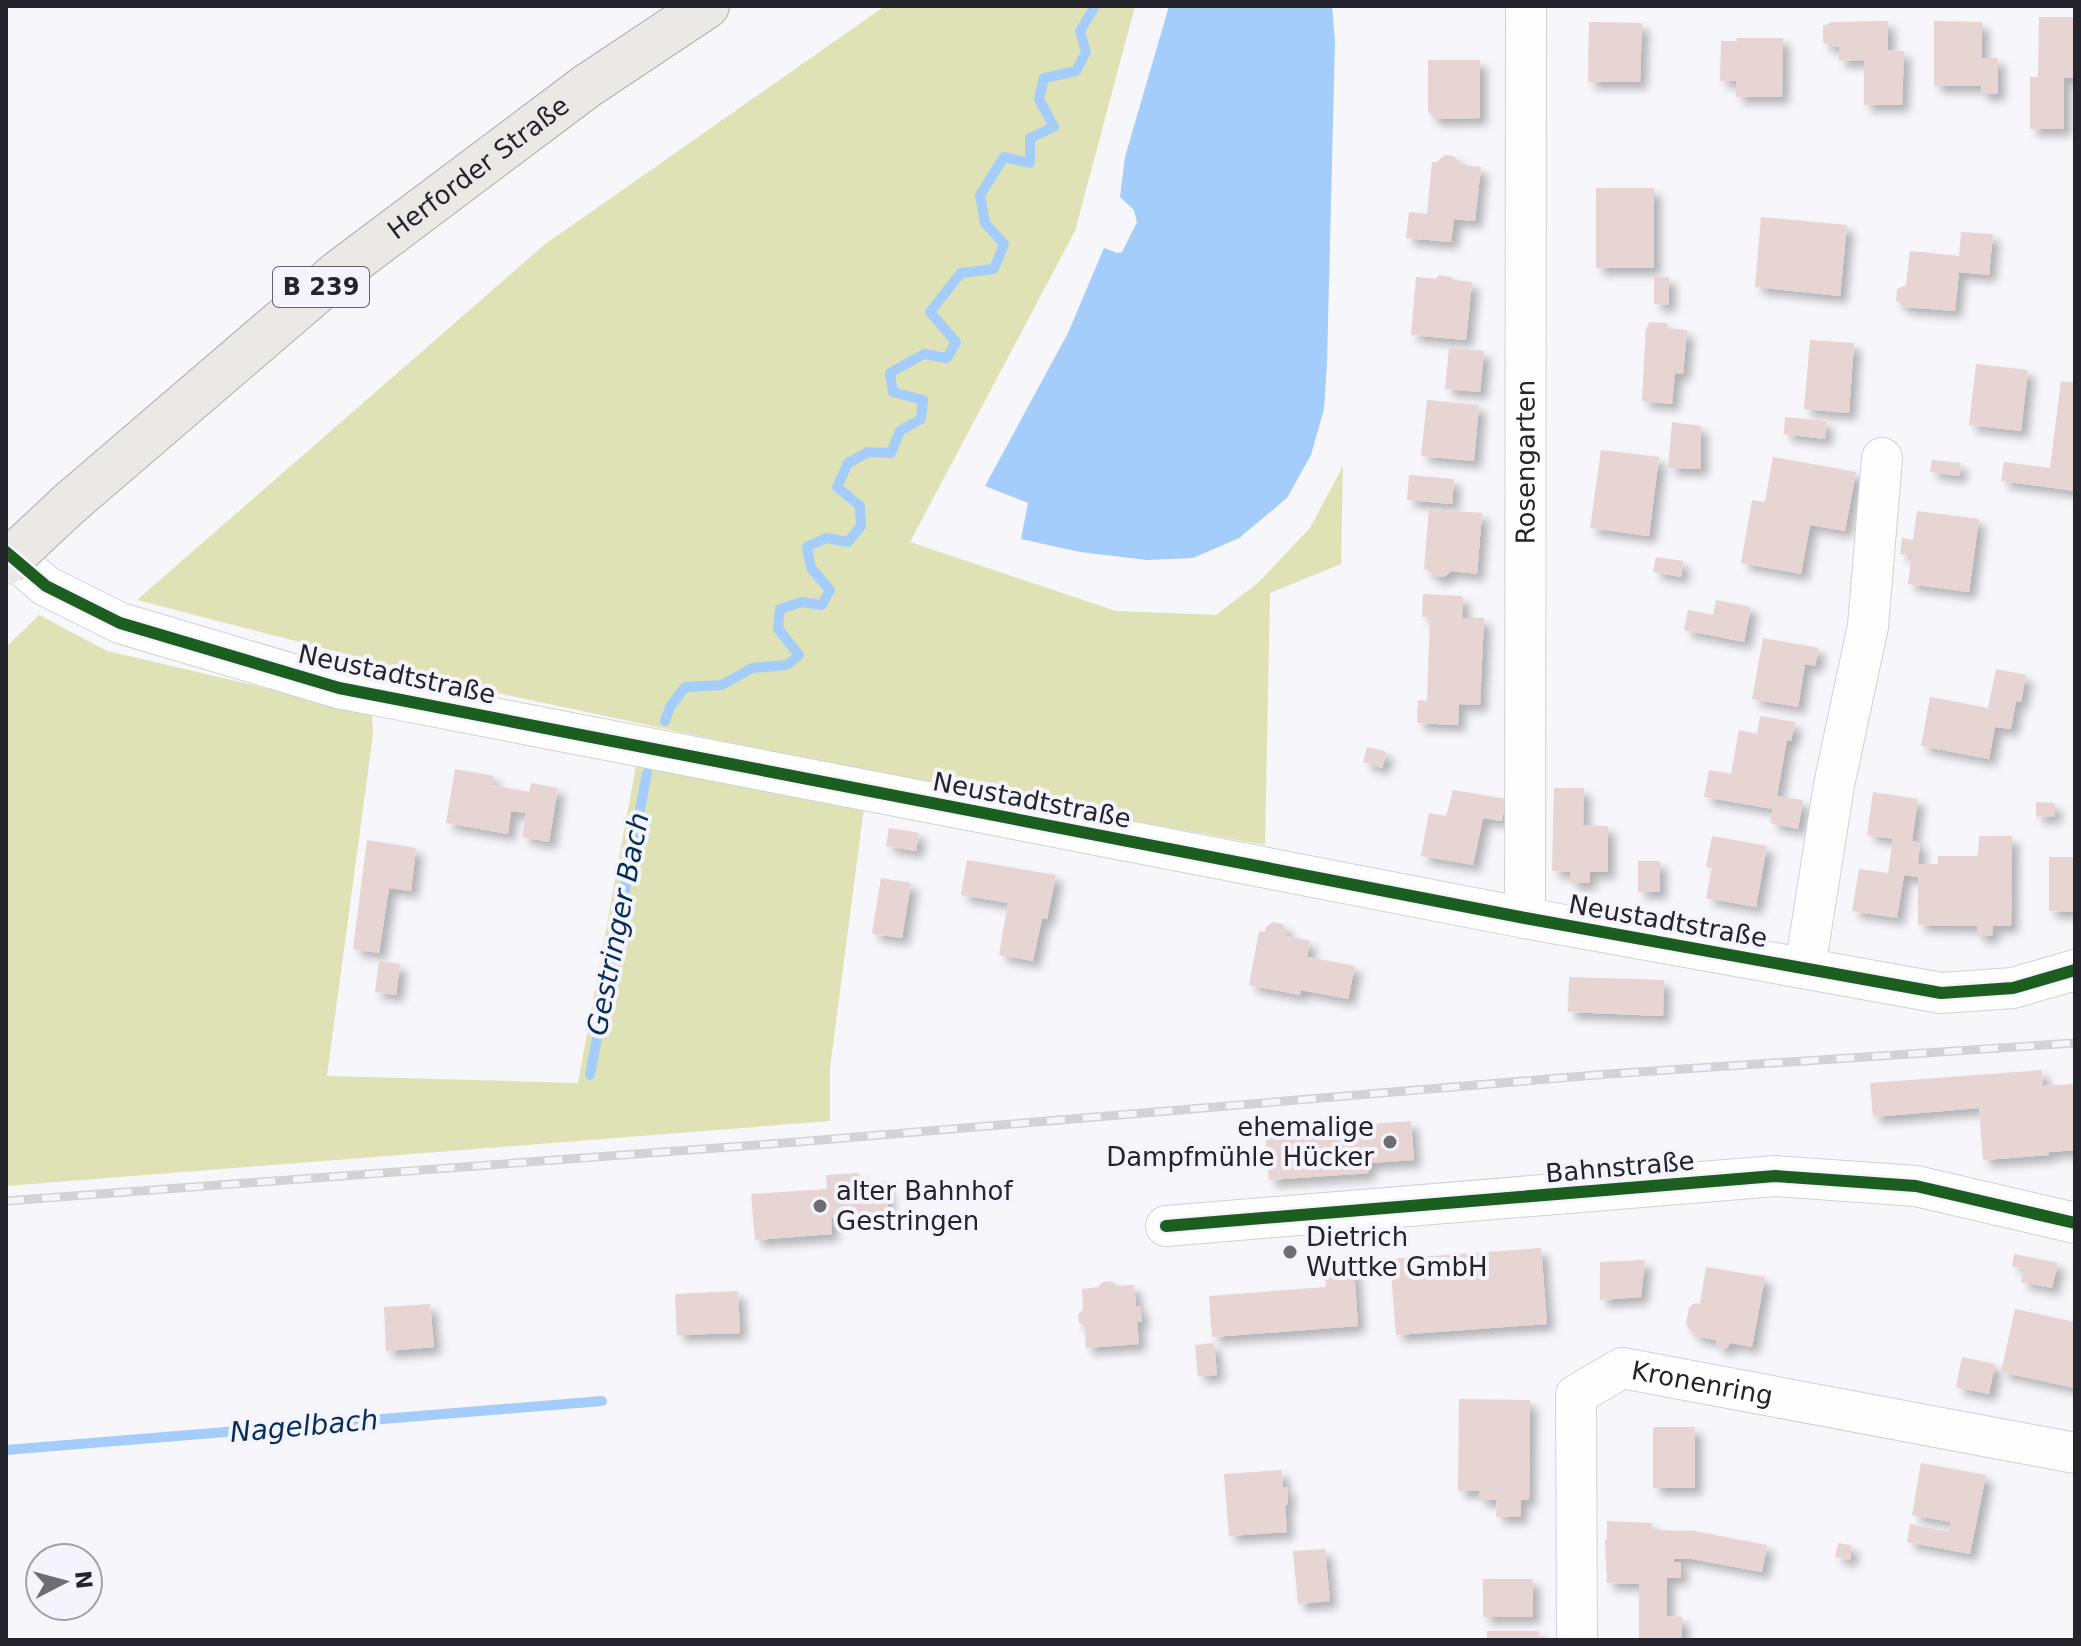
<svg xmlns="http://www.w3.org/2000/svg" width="2081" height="1646" font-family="'DejaVu Sans',sans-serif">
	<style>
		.green { fill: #dfe2b4 }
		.water { fill: #a4cdfc }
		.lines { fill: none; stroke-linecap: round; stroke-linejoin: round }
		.stream { stroke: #a4cdfc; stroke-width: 10 }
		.building { fill: #e6d5d3; filter: url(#shadow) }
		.street-casing { stroke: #d1d0d8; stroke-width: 42 }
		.primary-casing { stroke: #b1aea7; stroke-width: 46 }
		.street { stroke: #fefefe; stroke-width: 40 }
		.primary { stroke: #ebe9e5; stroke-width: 44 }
		.rail-casing { stroke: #d3d2d5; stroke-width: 9 }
		.rail { stroke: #f5f4fd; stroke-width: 6; stroke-dasharray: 18; stroke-linecap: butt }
		.primary-bridge-casing { stroke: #b1aea7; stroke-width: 46; stroke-linecap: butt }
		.primary-bridge { stroke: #ebe9e5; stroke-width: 44 }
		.cycleway-casing { stroke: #f5f4fd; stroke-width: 17 }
		.cycleway { stroke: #1b5e20; stroke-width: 12 }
		.poi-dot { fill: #6e6d74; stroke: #f5f4fd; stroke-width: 3 }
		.labels { text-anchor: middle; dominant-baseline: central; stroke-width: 8; stroke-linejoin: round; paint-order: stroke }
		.shield { fill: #f5f4fd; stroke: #63626b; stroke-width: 2 }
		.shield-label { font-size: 24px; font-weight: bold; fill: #25232c }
		.street-label { font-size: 26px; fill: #25232c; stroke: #f5f4fd }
		.poi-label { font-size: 26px; fill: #25232c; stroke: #f5f4fd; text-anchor: start }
		.water-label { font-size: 28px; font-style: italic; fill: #052f58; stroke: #f5f4fd }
	</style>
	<defs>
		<filter id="shadow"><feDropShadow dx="7" dy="7" stdDeviation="4" flood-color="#0004"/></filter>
	</defs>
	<rect width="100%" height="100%" fill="#f6f6fb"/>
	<g class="green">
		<polygon points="885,6 1135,6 1075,231 910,542 1116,611 1216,615 1259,582 1310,528 1343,466 1341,564 1270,593 1265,845 871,773 493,692 137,600 544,245"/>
		<polygon points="39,615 107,651 372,713 373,734 327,1076 578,1083 637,760 864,808 830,1068 830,1121 6,1186 6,647"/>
	</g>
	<polygon class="water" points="1169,6 1332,6 1335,41 1327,364 1324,409 1311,455 1287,498 1239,538 1193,558 1147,560 1080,552 1021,539 1028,503 985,486 1068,333 1104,248 1117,253 1122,252 1137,222 1134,210 1120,197 1125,157"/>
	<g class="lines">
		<g class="stream">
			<polyline points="665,721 670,707 685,687 722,685 752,668 787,665 799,655 778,629 780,609 802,602 822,605 830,590 811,568 807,547 826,538 848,542 861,526 860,506 837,487 848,463 868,452 891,453 900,431 921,419 923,400 893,392 890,373 924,354 947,358 956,342 930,312 961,273 994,269 1004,244 985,223 980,195 1004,157 1030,163 1030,138 1054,127 1039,99 1044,78 1076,71 1086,52 1080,31 1095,6"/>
			<polyline points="590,1075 647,773"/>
			<polyline points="6,1450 602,1401"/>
		</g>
	</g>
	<g class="building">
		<polygon points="2039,17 2075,17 2075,78 2064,78 2064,129 2030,129 2030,77 2038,77"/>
		<polygon points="1888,21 1888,50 1904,51 1902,105 1864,105 1864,60 1839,61 1839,47 1831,47 1823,42 1823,26 1832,22"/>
		<polygon points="1934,21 1982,22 1982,58 1998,58 1998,94 1981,94 1981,86 1934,86"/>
		<polygon points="1589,22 1642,23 1640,82 1588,82"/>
		<polygon points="1736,38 1783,38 1782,97 1736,97 1736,81 1720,81 1721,41 1737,41"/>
		<polygon points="1428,60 1480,60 1480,118 1435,119 1428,111"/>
		<polygon points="1445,155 1454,156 1461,165 1481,167 1475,221 1454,219 1451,242 1406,238 1409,212 1427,214 1432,162 1437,162"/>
		<rect x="1596" y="188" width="58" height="80"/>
		<polygon points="1761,217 1847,225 1840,296 1755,287"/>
		<polygon points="1961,232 1993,234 1989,275 1959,272 1955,311 1905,307 1896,301 1897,289 1906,285 1910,251 1959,256"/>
		<polygon points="1439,275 1451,277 1454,280 1472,282 1466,340 1411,335 1416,277 1436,279"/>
		<polygon points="1654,276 1669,277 1669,305 1654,304"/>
		<polygon points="1649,322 1667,323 1667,328 1687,330 1683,374 1675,373 1672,404 1642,401 1646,326 1648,327"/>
		<polygon points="1810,340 1854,343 1849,413 1804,409"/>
		<polygon points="1449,348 1484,351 1480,392 1445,389"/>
		<polygon points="1976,364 2028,370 2021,431 1969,425"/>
		<polygon points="2061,381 2075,383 2075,491 2001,481 2004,462 2050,468"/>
		<polygon points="1427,400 1479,405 1474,461 1421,456"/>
		<polygon points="1785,417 1826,421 1825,439 1784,434"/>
		<polygon points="1672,422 1701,426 1701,469 1668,468"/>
		<polygon points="1601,450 1659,457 1649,536 1590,528"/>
		<polygon points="1773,457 1856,472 1845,531 1810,525 1801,574 1741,563 1752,500 1765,502"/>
		<polygon points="1932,460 1961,463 1959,476 1930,472"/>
		<polygon points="1409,475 1454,479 1452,504 1407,500"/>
		<polygon points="1429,509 1482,513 1477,574 1451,571 1444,577 1434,577 1428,570 1424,569"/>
		<polygon points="1917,511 1979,519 1969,592 1908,584 1912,555 1900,554 1902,538 1913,540"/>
		<polygon points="1656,557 1683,561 1681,577 1653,572"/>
		<polygon points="1423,594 1463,596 1462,618 1484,618 1480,705 1459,704 1458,725 1417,723 1418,700 1427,701 1430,618 1422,617"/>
		<polygon points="1716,600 1751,607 1744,642 1684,630 1688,610 1713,615"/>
		<polygon points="1763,638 1819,648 1815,666 1805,664 1798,707 1752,699"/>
		<polygon points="1996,669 2026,675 2021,702 2016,701 2011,729 1995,727 1989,759 1921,746 1930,697 1988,708"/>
		<polygon points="1760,716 1795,722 1791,741 1787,740 1777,796 1803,800 1798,829 1770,823 1773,809 1704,797 1709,770 1731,774 1739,730 1757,734"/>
		<polygon points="1367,747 1387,752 1382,768 1363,762"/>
		<polygon points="455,769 494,776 492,785 529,792 531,783 558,788 549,842 522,837 526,813 511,811 508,834 446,823"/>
		<polygon points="1554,788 1584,788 1583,825 1608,826 1608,872 1590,872 1589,883 1570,883 1570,872 1552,871"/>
		<polygon points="1453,790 1506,799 1502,821 1483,818 1473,865 1421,856 1429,813 1446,816"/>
		<polygon points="1873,792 1918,799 1912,841 1920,843 1918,864 1938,864 1938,856 1978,856 1979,836 2012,836 2011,926 1993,926 1992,936 1977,936 1977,926 1918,925 1918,877 1904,875 1897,918 1852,911 1859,869 1888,873 1893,839 1867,835"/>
		<polygon points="2036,802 2055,803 2055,816 2036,817"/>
		<polygon points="889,828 919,833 916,851 886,846"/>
		<polygon points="1712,836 1767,846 1756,907 1706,898 1712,868 1706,867"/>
		<polygon points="367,840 416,848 411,891 389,888 379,953 353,949"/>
		<polygon points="2049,857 2075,857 2073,912 2049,911"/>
		<polygon points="967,860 1056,875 1047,919 1042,918 1033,961 999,955 1008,903 961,895"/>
		<rect x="1638" y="861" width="22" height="31"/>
		<polygon points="881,878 911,883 902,938 872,934"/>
		<polygon points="1273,922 1282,924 1287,931 1286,936 1310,941 1307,957 1355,966 1348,999 1301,990 1300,995 1249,985 1259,931 1265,932 1266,927"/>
		<polygon points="379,961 400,964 396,995 375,992"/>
		<polygon points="1569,977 1664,980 1663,1016 1568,1012"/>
		<polygon points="2042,1070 2043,1086 2075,1084 2075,1150 2049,1152 2049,1155 1983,1160 1979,1108 1873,1117 1870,1083"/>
		<polygon points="1411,1121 1414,1160 1368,1163 1369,1173 1269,1180 1265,1132"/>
		<polygon points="859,1173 860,1184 886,1181 889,1218 862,1220 862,1217 831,1218 832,1234 755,1240 751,1194 827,1189 826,1175"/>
		<polygon points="1541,1248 1547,1324 1396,1335 1390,1259"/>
		<polygon points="2014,1254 2058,1263 2052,1288 2021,1282 2024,1268 2012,1266"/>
		<polygon points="1645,1260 1641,1297 1600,1300 1600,1262"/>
		<polygon points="1706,1267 1765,1277 1752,1347 1731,1343 1725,1349 1720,1348 1716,1343 1716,1340 1694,1336 1695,1331 1690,1330 1686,1324 1689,1307 1695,1303 1700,1304"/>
		<polygon points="1354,1269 1358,1326 1212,1337 1209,1296 1326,1287 1325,1272"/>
		<polygon points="1112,1281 1117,1286 1134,1285 1136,1306 1140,1306 1142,1322 1137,1322 1139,1344 1086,1348 1085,1328 1079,1323 1078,1315 1083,1309 1082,1289 1098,1287 1103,1282"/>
		<polygon points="738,1291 740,1333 677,1335 675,1294"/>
		<polygon points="430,1304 434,1347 386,1351 384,1307"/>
		<polygon points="2015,1309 2075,1322 2075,1388 2001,1372"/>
		<polygon points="1214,1343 1217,1375 1198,1376 1195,1345"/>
		<polygon points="1962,1357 1995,1364 1989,1394 1956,1387"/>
		<polygon points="1459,1399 1530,1400 1529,1500 1521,1500 1521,1517 1496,1517 1497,1500 1479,1500 1480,1491 1458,1491"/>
		<rect x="1653" y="1427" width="42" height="61"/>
		<polygon points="1921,1463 1986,1475 1970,1554 1907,1542 1910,1524 1949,1532 1951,1522 1912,1515"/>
		<polygon points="1282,1470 1283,1487 1287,1487 1288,1505 1285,1505 1287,1532 1229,1536 1224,1474"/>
		<polygon points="1607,1521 1652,1523 1652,1530 1694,1531 1767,1545 1762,1572 1692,1559 1674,1559 1674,1562 1681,1562 1681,1578 1667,1578 1667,1616 1682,1617 1682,1640 1639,1640 1639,1584 1607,1583 1605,1540 1607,1540"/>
		<polygon points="1838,1543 1851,1545 1851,1560 1835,1557"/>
		<polygon points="1325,1549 1330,1601 1298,1604 1293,1551"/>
		<rect x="1483" y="1579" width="50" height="38"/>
		<polygon points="1487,1631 1539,1631 1538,1640 1487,1640"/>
	</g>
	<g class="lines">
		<g class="street-casing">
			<g id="street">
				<polyline points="6,552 46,586 120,623 339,688 1525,918 1941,993 2013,988 2075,970"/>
				<path id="s1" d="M1525 918 1526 6"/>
				<polyline points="1805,968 1834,785 1868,626 1882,458"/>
				<polyline points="1166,1226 1775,1176 1916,1186 2075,1223"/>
				<path id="s2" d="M1577 1640 1576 1395 1622 1368 2075 1453"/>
			</g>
		</g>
		<g class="primary-casing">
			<g id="primary">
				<path id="s3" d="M69 504 338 273 587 86 707 6"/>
			</g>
		</g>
		<use href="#street" class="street"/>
		<use href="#primary" class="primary"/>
		<g class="rail-casing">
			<polyline id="rail" points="6,1201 797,1142 1608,1074 2075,1043"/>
		</g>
		<use href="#rail" class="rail"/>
		<g class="primary-bridge-casing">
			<polyline id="primary-bridge" points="6,563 69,504"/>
		</g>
		<use href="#primary-bridge" class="primary-bridge"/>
		<g class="cycleway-casing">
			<g id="cycleway">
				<polyline points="6,552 46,586 120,623 339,688 1525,918 1941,993 2013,988 2075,970"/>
				<polyline points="1166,1226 1775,1176 1916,1186 2075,1223"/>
			</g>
		</g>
		<use href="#cycleway" class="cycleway"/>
	</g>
	<g class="poi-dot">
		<circle cx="1390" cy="1142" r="8"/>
		<circle cx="820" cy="1206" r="8"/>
		<circle cx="1290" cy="1252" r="8"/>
	</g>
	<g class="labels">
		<rect class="shield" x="273" y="267" width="96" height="40" rx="6"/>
		<g class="shield-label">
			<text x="321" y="287">B 239</text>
		</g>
		<g class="street-label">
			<text stroke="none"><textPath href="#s3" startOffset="530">Herforder Straße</textPath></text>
			<text stroke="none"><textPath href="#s1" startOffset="456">Rosengarten</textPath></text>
			<text transform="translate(397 674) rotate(12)">Neustadtstraße</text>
			<text transform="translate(1032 800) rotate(11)">Neustadtstraße</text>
			<text transform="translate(1668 921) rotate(10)">Neustadtstraße</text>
			<text transform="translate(1620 1167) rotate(-5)">Bahnstraße</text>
			<text stroke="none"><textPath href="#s2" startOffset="380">Kronenring</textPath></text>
		</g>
		<g class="poi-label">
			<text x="1374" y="1127" text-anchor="end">ehemalige<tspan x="1374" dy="30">Dampfmühle Hücker</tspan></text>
			<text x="836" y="1191">alter Bahnhof<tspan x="836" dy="30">Gestringen</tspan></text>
			<text x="1306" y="1237">Dietrich<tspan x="1306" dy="30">Wuttke GmbH</tspan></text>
		</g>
		<g class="water-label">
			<text transform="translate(618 924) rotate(-79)">Gestringer Bach</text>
			<text transform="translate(304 1426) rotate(-5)">Nagelbach</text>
		</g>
	</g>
	<rect width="2081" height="1646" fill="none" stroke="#25232c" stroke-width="16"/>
	<g transform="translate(64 1582) rotate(84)"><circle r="38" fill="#f5f4fd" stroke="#a2a0a9" stroke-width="2"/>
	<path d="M0-6L14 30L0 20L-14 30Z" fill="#6e6d74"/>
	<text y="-12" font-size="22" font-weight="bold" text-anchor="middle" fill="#25232c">N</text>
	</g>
</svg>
